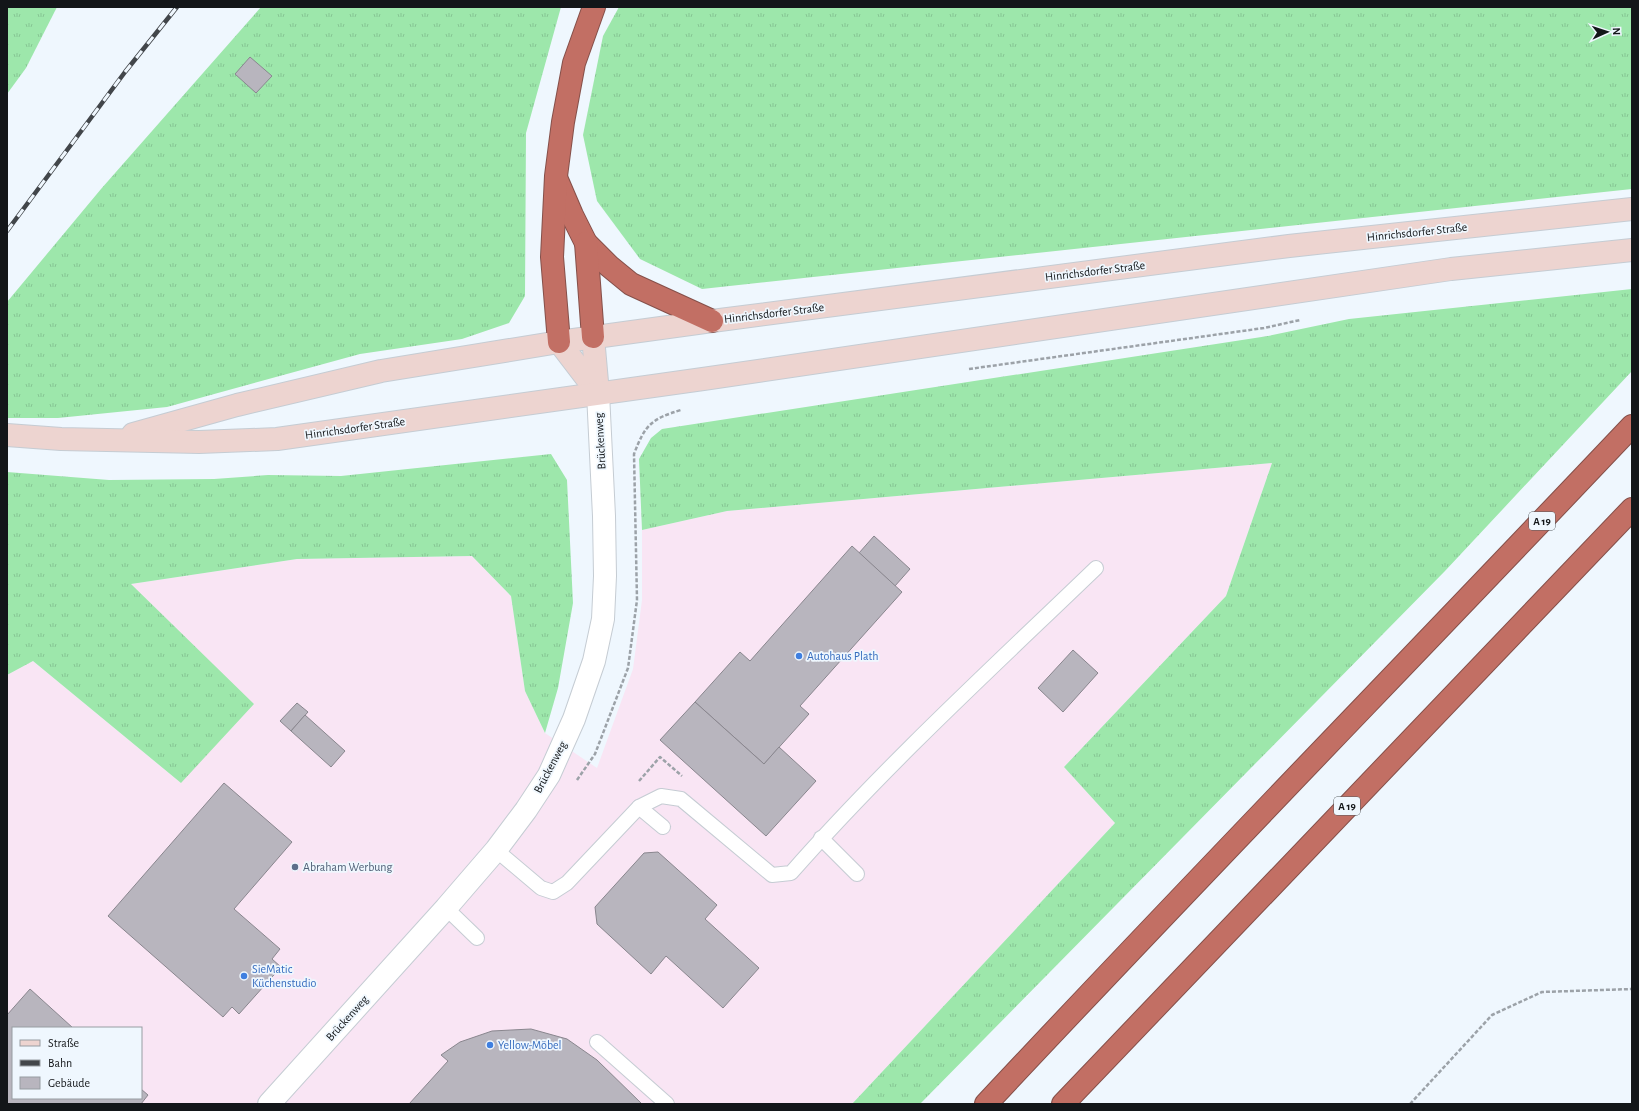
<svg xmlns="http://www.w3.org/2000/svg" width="1639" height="1111" font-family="'Alegreya Sans',sans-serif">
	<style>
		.commercial { fill: #f9e5f4; fill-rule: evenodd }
		.grass { fill: url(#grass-tufts) }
		.building { fill: #b8b5be; stroke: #89868e }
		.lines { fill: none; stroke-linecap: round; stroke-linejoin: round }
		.lane-casing { stroke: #c5ccd3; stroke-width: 16 }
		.street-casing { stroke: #c5ccd3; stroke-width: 24 }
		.secondary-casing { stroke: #c5ccd3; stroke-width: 24 }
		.highway-casing { stroke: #85504a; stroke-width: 24 }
		.path { stroke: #9ca2a8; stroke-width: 2.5; stroke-dasharray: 4 2; stroke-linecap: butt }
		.lane { stroke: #fff; stroke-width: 14 }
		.street { stroke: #fff; stroke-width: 22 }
		.secondary { stroke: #edd4d0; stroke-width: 22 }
		.highway { stroke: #c26f64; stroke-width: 22 }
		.rail-casing { stroke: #42464a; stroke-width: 4.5 }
		.rail { stroke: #eff7fe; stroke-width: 3; stroke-dasharray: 9; stroke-linecap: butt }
		.shop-dot { fill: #3f7fe0; stroke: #eff7fe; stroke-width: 1.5 }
		.service-dot { fill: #5c6f8a; stroke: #eff7fe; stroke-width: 1.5 }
		.labels { text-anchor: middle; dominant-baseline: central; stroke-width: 3.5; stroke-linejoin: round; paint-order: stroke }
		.shield { fill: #eff7fe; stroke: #555a5e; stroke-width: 1 }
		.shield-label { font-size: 11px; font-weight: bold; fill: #131619 }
		.street-label { font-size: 12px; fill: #131619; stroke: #eff7fe }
		.shop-label { font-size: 12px; fill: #366cbe; stroke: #eff7fe; text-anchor: start }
		.service-label { font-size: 12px; fill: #4e5e75; stroke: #eff7fe; text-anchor: start }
	</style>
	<defs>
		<pattern id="grass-tufts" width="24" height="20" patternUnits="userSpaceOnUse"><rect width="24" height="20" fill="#9de7ab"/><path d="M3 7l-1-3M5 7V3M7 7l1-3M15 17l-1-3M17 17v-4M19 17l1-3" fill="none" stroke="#86c593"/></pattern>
	</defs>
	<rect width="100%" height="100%" fill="#eff7fe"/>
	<path class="commercial" d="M1272 463 1226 596 1064 767 1115 823 852 1104H7V675L33 661 181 783 131 584 297 559 472 556 511 596 525 691 545 733 597 768 633 669 642 600V530L727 511ZM13 1028H141V1098H13Z"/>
	<g class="grass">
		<polygon points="7,7 57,7 26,68 7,94"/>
		<polygon points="261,7 561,7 526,133 525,296 509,323 462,339 360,354 167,407 58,418 7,418 7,302 101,189"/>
		<polygon points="619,7 1632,7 1632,189 702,289 640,259 597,201 583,135 603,36"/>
		<polygon points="1632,289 1632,371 1445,571 920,1104 852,1104 1115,823 1064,767 1226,596 1272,463 727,511 642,530 639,459 651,438 662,429 1268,336 1349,319"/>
		<polygon points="551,454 567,480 573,603 558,688 545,733 525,691 511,596 472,556 297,559 131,584 254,704 181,783 33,661 7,675 7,472 109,480 214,479 268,475 341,476"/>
	</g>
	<g class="building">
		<polygon points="250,57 272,76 256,93 235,74"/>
		<polygon points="874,536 910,569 895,586 859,553"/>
		<polygon points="852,546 902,592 800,706 809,714 764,764 695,702 740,652 750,661"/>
		<polygon points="1073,650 1098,673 1063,712 1038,688"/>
		<polygon points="695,702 764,764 779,747 816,781 766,836 660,740"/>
		<polygon points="297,703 308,712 291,731 280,721"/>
		<polygon points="305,715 345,751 331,767 291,731"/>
		<polygon points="224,783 292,842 234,909 280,949 272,959 281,967 239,1014 232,1007 223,1017 108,916"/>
		<polygon points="658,852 717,905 705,919 759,968 723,1008 666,956 651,974 597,924 595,907 644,853"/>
		<polygon points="30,989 73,1028 13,1028 13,1098 141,1098 141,1089 148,1095 141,1104 7,1104 7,1015"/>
		<polygon points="531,1029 567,1039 597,1060 642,1104 409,1104 448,1061 441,1055 460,1042 492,1031"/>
	</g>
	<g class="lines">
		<g class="lane-casing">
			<g id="lane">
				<polyline points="639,807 663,827"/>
				<polyline points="821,838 857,874"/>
				<path d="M496 850 541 888 553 892 567 883 639 807 661 796 681 799 772 875 791 873C886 765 992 668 1096 568"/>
				<polyline points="446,908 477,938"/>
				<polyline points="597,1042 667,1104"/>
			</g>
		</g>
		<g class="street-casing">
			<polyline id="street" points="269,1104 446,908 496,850 526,810 549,775 574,719 594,661 603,619 605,576 604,516 598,393"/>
		</g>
		<g class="secondary-casing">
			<g id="secondary">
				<polyline points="593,337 598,393"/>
				<polyline points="559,342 598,393"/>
				<polyline points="133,434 237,405 381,371 559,342 712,321 1289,246 1632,209"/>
				<polyline points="7,435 61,439 199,442 277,439 703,379 1451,269 1632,250"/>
			</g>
		</g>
		<g class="highway-casing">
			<g id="highway">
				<polyline points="557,180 572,215 586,243 609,266 631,284 712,321"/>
				<polyline points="586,243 593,337"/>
				<polyline points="559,342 552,257 556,176 563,122 574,63 594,7"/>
				<path d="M986 1104C1199 876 1417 653 1632 426"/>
				<polyline points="1063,1104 1632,509"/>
			</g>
		</g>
		<g class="path">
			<polyline points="969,369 1264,328 1300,320"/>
			<path d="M577 780 595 754 628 668 637 600 634 454C645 425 651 419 681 410"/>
			<polyline points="639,781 660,757 682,776"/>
			<polyline points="1410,1104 1492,1015 1542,992 1632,989"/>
		</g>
		<use href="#lane" class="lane"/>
		<use href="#street" class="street"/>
		<use href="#secondary" class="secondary"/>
		<use href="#highway" class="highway"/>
		<g class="rail-casing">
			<polyline id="rail" points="7,231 125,72 177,7"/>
		</g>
		<use href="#rail" class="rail"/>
	</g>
	<g class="shop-dot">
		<circle cx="799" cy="656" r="4"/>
		<circle cx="244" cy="976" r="4"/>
		<circle cx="490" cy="1045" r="4"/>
	</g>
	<circle class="service-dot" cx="295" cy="867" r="4"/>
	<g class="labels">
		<g class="shield">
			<rect x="1529" y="512" width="26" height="18" rx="3"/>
			<rect x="1334" y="797" width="26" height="18" rx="3"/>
		</g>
		<g class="shield-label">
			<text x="1542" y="521">A 19</text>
			<text x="1347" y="806">A 19</text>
		</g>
		<g class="street-label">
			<text transform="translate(1417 232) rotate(-6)">Hinrichsdorfer Straße</text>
			<text transform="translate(1095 271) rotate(-7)">Hinrichsdorfer Straße</text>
			<text transform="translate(774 313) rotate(-7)">Hinrichsdorfer Straße</text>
			<text transform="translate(355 428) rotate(-8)">Hinrichsdorfer Straße</text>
			<text transform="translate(600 441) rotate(-93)">Brückenweg</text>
			<text transform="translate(550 767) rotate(-62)">Brückenweg</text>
			<text transform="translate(347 1018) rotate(-48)">Brückenweg</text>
		</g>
		<g class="shop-label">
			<text x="807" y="656">Autohaus Plath</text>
			<text x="252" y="969">SieMatic<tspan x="252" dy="14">Küchenstudio</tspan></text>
			<text x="498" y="1045">Yellow-Möbel</text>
		</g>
		<g class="service-label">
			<text x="303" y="867">Abraham Werbung</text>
		</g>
	</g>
	<rect width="1639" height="1111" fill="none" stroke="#131619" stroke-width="16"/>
	<rect x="12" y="1027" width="130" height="72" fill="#eff7fe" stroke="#979da2"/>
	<rect x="20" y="1040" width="20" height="6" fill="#edd4d0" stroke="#979da2"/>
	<text x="48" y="1047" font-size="12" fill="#131619">Straße</text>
	<rect x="20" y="1060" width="20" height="6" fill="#42464a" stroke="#979da2"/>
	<text x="48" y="1067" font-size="12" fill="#131619">Bahn</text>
	<rect x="20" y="1077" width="20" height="12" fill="#b8b5be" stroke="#979da2"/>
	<text x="48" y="1087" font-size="12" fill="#131619">Gebäude</text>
	<g transform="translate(1607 32) rotate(87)" stroke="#eff7fe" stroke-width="3" paint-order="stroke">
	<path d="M0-3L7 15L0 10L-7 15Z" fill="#131619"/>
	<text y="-6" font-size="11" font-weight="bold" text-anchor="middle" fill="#131619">N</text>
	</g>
</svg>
